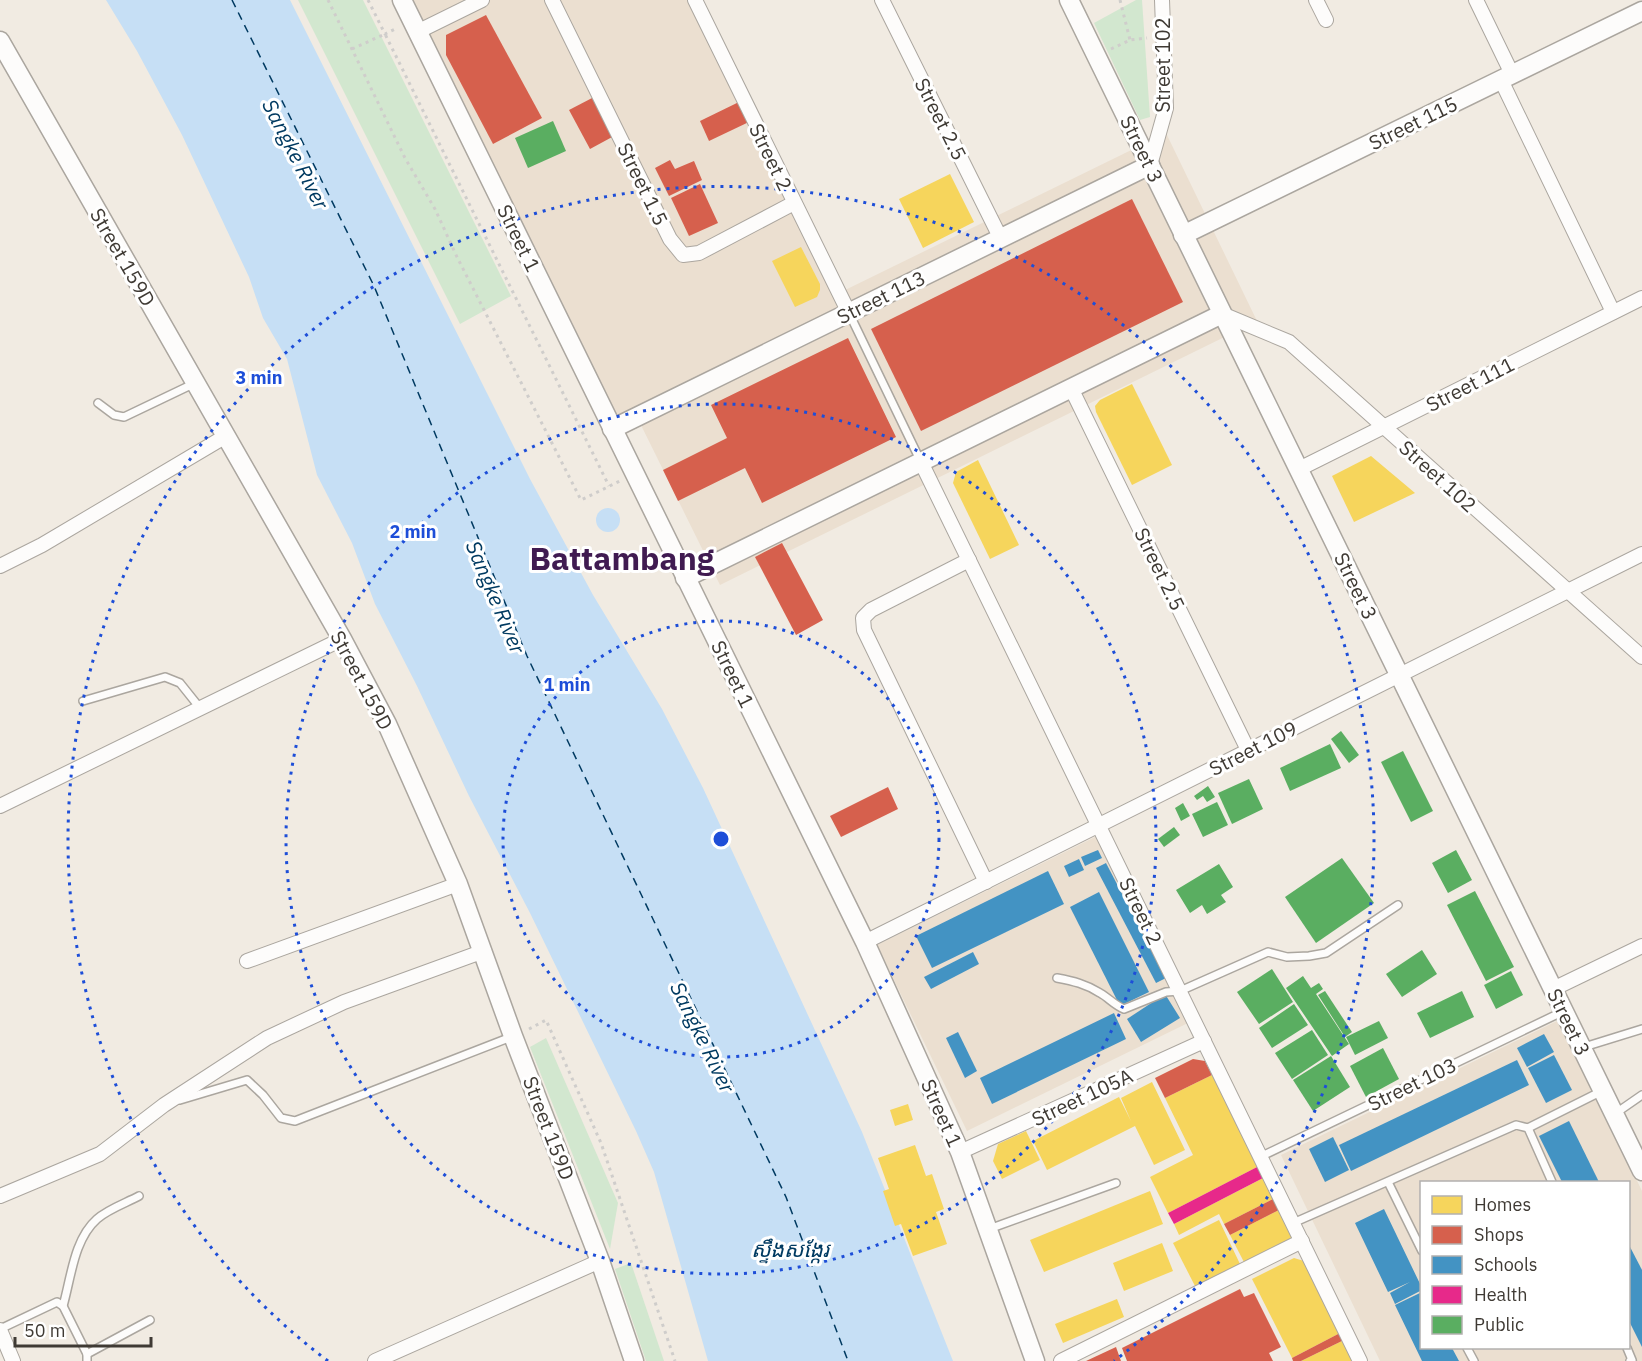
<svg xmlns="http://www.w3.org/2000/svg" width="1642" height="1361" font-family="'IBM Plex Sans','Noto Sans Khmer',sans-serif">
	<style>
		.built { fill: #ebdfd0; fill-rule: evenodd }
		.green { fill: #d2e7cf }
		.water { fill: #c6dff5 }
		.homes { fill: #f6d55c }
		.shops { fill: #d6604d }
		.schools { fill: #4393c3 }
		.health { fill: #e7298a }
		.public { fill: #5aae61 }
		.lines { fill: none; stroke-linecap: round; stroke-linejoin: round }
		.ferry { stroke: #003a61; stroke-width: 1.5; stroke-dasharray: 8 6; stroke-linecap: butt }
		.service-casing { stroke: #aba69f; stroke-width: 10 }
		.minor-casing { stroke: #aba69f; stroke-width: 16 }
		.tertiary-casing { stroke: #aba69f; stroke-width: 21 }
		.path { stroke: #cfcdcb; stroke-width: 3; stroke-dasharray: 3 4.5; stroke-linecap: butt }
		.service { stroke: #fdfcfb; stroke-width: 7 }
		.minor { stroke: #fdfcfb; stroke-width: 14 }
		.tertiary { stroke: #fdfcfb; stroke-width: 18 }
		.ring { fill: none; stroke: #1d4ed8; stroke-width: 3; stroke-dasharray: 3 6 }
		.labels { text-anchor: middle; dominant-baseline: central; stroke-width: 6; stroke-linejoin: round; paint-order: stroke }
		.street-label { font-size: 20px; fill: #3f3a34; stroke: #fff }
		.water-label { font-size: 21px; font-style: italic; fill: #003a61; stroke: #fff }
		.town-label { font-size: 32px; font-weight: bold; fill: #401b51; stroke: #fff }
		.centre { fill: #1d4ed8; stroke: #fff; stroke-width: 3 }
		.ring-label { font-size: 18px; text-anchor: middle; font-weight: bold; fill: #1d4ed8; stroke: #fff; stroke-width: 6; stroke-linejoin: round; paint-order: stroke }
	</style>
	<rect width="100%" height="100%" fill="#f1ebe2"/>
	<g class="built">
		<polygon points="402,0 695,0 839,293 1166,133 1257,321 720,585 637,417 612,429"/>
		<polygon points="1099,835 1190,1022 967,1131 877,945"/>
		<path d="M1559 1020 1642 1191V1361H1380L1281 1155ZM1422 1182H1628V1348H1422Z"/>
	</g>
	<g class="green">
		<polygon points="298,0 363,0 511,296 460,324"/>
		<polygon points="1136,0 1142,0 1150,117 1140,120 1094,23"/>
		<polygon points="546,1038 618,1203 610,1249 530,1047"/>
		<polygon points="631,1263 664,1361 646,1361 615,1269"/>
	</g>
	<g class="water">
		<polygon points="106,0 290,0 530,479 593,595 662,709 703,788 862,1132 953,1361 708,1361 654,1172 636,1131 530,913 469,796 417,686 375,604 352,543 317,475 287,359 263,318 249,277 182,135 137,51"/>
		<circle cx="608" cy="520" r="12"/>
	</g>
	<g class="homes">
		<polygon points="950,174 974,222 923,248 899,199"/>
		<polygon points="801,247 820,284 820,290 817,297 795,307 772,261"/>
		<polygon points="1132,384 1172,465 1132,485 1096,412 1095,406 1100,400"/>
		<polygon points="1371,456 1415,493 1354,522 1332,476"/>
		<polygon points="978,460 1019,545 990,559 953,483 956,472"/>
		<polygon points="1212,1075 1259,1166 1168,1213 1150,1177 1193,1155 1165,1098"/>
		<polygon points="1152,1082 1185,1150 1154,1165 1135,1126 1047,1170 1033,1141 1119,1097 1131,1121 1121,1098"/>
		<polygon points="908,1104 913,1120 895,1126 890,1110"/>
		<polygon points="1026,1131 1040,1160 1002,1179 993,1161 998,1144"/>
		<polygon points="915,1145 926,1176 932,1174 944,1209 936,1212 947,1244 913,1256 901,1224 895,1226 883,1191 889,1189 878,1158"/>
		<polygon points="1265,1177 1275,1198 1224,1224 1219,1214 1179,1235 1174,1224"/>
		<polygon points="1150,1191 1163,1224 1044,1272 1030,1240"/>
		<polygon points="1281,1209 1293,1233 1287,1245 1246,1266 1230,1235"/>
		<polygon points="1219,1220 1240,1264 1195,1286 1173,1243"/>
		<polygon points="1162,1243 1173,1271 1124,1291 1113,1263"/>
		<polygon points="1294,1258 1304,1261 1340,1333 1292,1358 1252,1279"/>
		<polygon points="1117,1299 1124,1317 1063,1343 1055,1324"/>
		<polygon points="1344,1340 1354,1361 1301,1361"/>
	</g>
	<g class="shops">
		<polygon points="486,15 542,118 493,144 446,55 446,35"/>
		<polygon points="594,97 614,136 590,149 569,110"/>
		<polygon points="741,101 751,121 709,141 700,121"/>
		<polygon points="670,160 675,169 694,161 702,180 669,196 655,168"/>
		<polygon points="700,184 718,223 689,236 671,198"/>
		<polygon points="1132,199 1183,302 921,431 871,329"/>
		<polygon points="848,338 896,437 762,503 745,468 678,501 663,470 727,438 711,405"/>
		<polygon points="782,543 823,620 796,635 755,557"/>
		<polygon points="888,787 898,809 841,837 830,816"/>
		<polygon points="1193,1059 1205,1061 1212,1075 1165,1098 1155,1078"/>
		<polygon points="1275,1198 1281,1209 1230,1235 1224,1224"/>
		<polygon points="1240,1289 1244,1297 1254,1293 1281,1347 1269,1353 1273,1361 1127,1361 1122,1348"/>
		<polygon points="1340,1333 1344,1340 1301,1361 1293,1361 1292,1358"/>
		<polygon points="1116,1347 1121,1361 1086,1361"/>
	</g>
	<g class="schools">
		<polygon points="1098,850 1102,858 1085,866 1081,857"/>
		<polygon points="1079,859 1084,870 1069,877 1064,866"/>
		<polygon points="1106,863 1166,978 1156,983 1096,868"/>
		<polygon points="1048,871 1064,904 932,968 916,936"/>
		<polygon points="1099,892 1149,992 1120,1006 1070,907"/>
		<polygon points="973,952 979,964 931,989 924,977"/>
		<polygon points="1165,994 1180,1018 1141,1042 1127,1019"/>
		<polygon points="1114,1013 1126,1039 992,1104 980,1078"/>
		<polygon points="958,1032 977,1071 965,1078 946,1038"/>
		<polygon points="1544,1034 1554,1052 1527,1067 1517,1048"/>
		<polygon points="1554,1055 1572,1090 1546,1103 1528,1068"/>
		<polygon points="1517,1060 1529,1085 1351,1171 1339,1145"/>
		<polygon points="1569,1121 1599,1182 1562,1182 1539,1136"/>
		<polygon points="1333,1137 1349,1170 1325,1182 1309,1149"/>
		<polygon points="1384,1209 1422,1288 1422,1290 1395,1304 1390,1293 1410,1282 1388,1292 1355,1223"/>
		<polygon points="1628,1243 1642,1270 1642,1347 1628,1319"/>
		<polygon points="1422,1292 1422,1348 1452,1348 1459,1361 1422,1361 1395,1305"/>
	</g>
	<polygon class="health" points="1259,1166 1265,1177 1174,1224 1168,1213"/>
	<g class="public">
		<polygon points="553,121 566,151 528,168 515,138"/>
		<polygon points="1341,731 1359,755 1349,763 1331,739"/>
		<polygon points="1330,744 1341,768 1290,791 1280,768"/>
		<polygon points="1403,751 1433,811 1411,822 1381,762"/>
		<polygon points="1249,779 1263,809 1232,824 1218,793"/>
		<polygon points="1208,786 1215,797 1207,802 1203,796 1197,800 1194,796"/>
		<polygon points="1217,802 1228,825 1203,837 1192,814"/>
		<polygon points="1183,803 1190,816 1181,821 1175,808"/>
		<polygon points="1174,827 1180,835 1164,847 1158,839"/>
		<polygon points="1456,850 1472,880 1448,893 1432,863"/>
		<polygon points="1342,858 1374,903 1316,943 1285,897"/>
		<polygon points="1219,864 1233,887 1221,895 1226,902 1207,914 1202,905 1190,913 1176,890"/>
		<polygon points="1475,891 1514,967 1486,981 1447,905"/>
		<polygon points="1422,950 1437,974 1402,997 1386,974"/>
		<polygon points="1272,969 1293,1002 1259,1024 1237,992"/>
		<polygon points="1511,971 1523,995 1496,1009 1484,985"/>
		<polygon points="1303,976 1311,988 1319,983 1323,989 1316,994 1349,1044 1332,1056 1286,988"/>
		<polygon points="1325,991 1352,1032 1345,1037 1318,995"/>
		<polygon points="1462,991 1474,1017 1430,1038 1417,1013"/>
		<polygon points="1294,1004 1308,1025 1272,1048 1259,1028"/>
		<polygon points="1379,1021 1388,1038 1355,1055 1346,1037"/>
		<polygon points="1312,1030 1328,1055 1292,1079 1275,1053"/>
		<polygon points="1383,1048 1399,1079 1366,1097 1350,1066"/>
		<polygon points="1331,1056 1350,1087 1313,1111 1293,1080"/>
	</g>
	<g class="lines">
		<polyline class="ferry" points="232,0 374,286 527,656 786,1197 848,1361"/>
		<g class="service-casing">
			<g id="service">
				<polyline points="849,313 921,462"/>
				<polyline points="98,403 114,415 124,417 193,384"/>
				<polyline points="83,701 165,677 180,683 200,708"/>
				<path d="M1057 978C1073 981 1086 984 1100 993 1109 998 1114 1005 1124 1009L1166 992 1180 991 1268 952 1287 957 1309 956 1326 953 1398 905"/>
				<polyline points="1584,1047 1642,1029"/>
				<polyline points="180,1100 247,1080 263,1095 281,1118 295,1121 511,1037"/>
				<polyline points="1616,1113 1642,1095"/>
				<polyline points="1528,1128 1600,1092"/>
				<polyline points="1260,1157 1564,1011"/>
				<polyline points="1388,1182 1422,1251"/>
				<polyline points="1293,1223 1516,1125 1528,1128 1552,1182"/>
				<polyline points="989,1229 1116,1183"/>
				<path d="M63 1306C71 1278 74 1239 97 1219 108 1209 126 1203 139 1196"/>
				<polyline points="0,1329 57,1302 63,1306 87,1354 87,1361"/>
				<polyline points="1467,1348 1474,1361"/>
				<polyline points="1627,1348 1632,1360 1630,1361"/>
				<polyline points="87,1354 150,1320"/>
			</g>
		</g>
		<g class="minor-casing">
			<g id="minor">
				<polyline points="552,0 670,239 683,255 699,253 794,203"/>
				<polyline points="695,0 849,313"/>
				<polyline points="882,0 1001,239"/>
				<polyline points="1316,0 1326,20"/>
				<polyline points="1476,0 1512,74"/>
				<polyline points="417,32 482,0"/>
				<polyline points="1501,80 1613,312"/>
				<polyline points="1150,165 1166,108 1162,0"/>
				<polyline points="1222,314 1289,342 1642,657"/>
				<polyline points="1071,388 1248,750"/>
				<polyline points="921,462 1360,1361"/>
				<polyline points="1299,469 1642,298"/>
				<polyline points="969,560 871,610 863,618 864,630 986,882"/>
				<polyline points="0,566 42,545 226,436"/>
				<polyline points="0,806 342,639"/>
				<polyline points="865,942 1642,554"/>
				<polyline points="247,961 458,884"/>
				<polyline points="1553,989 1642,946"/>
				<polyline points="960,1152 1204,1041"/>
				<polyline points="0,1196 100,1154 164,1105 267,1038 344,1002 484,951"/>
				<polyline points="0,1330 13,1361"/>
				<polyline points="375,1361 600,1261"/>
				<polyline points="1061,1361 1302,1241"/>
			</g>
		</g>
		<g class="tertiary-casing">
			<g id="tertiary">
				<polyline points="402,0 865,942 960,1152 1035,1361"/>
				<polyline points="1069,0 1642,1171"/>
				<polyline points="0,41 342,639 387,724 458,884 513,1036 600,1261 634,1361"/>
				<polyline points="1183,235 1642,11"/>
				<polyline points="612,429 1150,165"/>
				<polyline points="685,578 1222,314"/>
			</g>
		</g>
		<g class="path">
			<polyline points="328,0 405,158 435,209 457,257 581,500 620,481"/>
			<polyline points="368,0 385,34 397,28"/>
			<polyline points="1120,0 1130,40"/>
			<polyline points="352,49 385,34 609,486"/>
			<polyline points="1111,49 1130,40 1147,38"/>
			<polyline points="529,1029 546,1020 601,1143 675,1361"/>
		</g>
		<use href="#service" class="service"/>
		<use href="#minor" class="minor"/>
		<use href="#tertiary" class="tertiary"/>
	</g>
	<g class="ring">
		<circle cx="721" cy="839" r="218"/>
		<circle cx="721" cy="839" r="435"/>
		<path d="M328 1361A653 653 0 1 1 1114 1361"/>
	</g>
	<g class="labels">
		<g class="street-label">
			<text transform="translate(1162 65) rotate(-90)">Street 102</text>
			<text transform="translate(941 119) rotate(63)">Street 2.5</text>
			<text transform="translate(1413 123) rotate(-26)">Street 115</text>
			<text transform="translate(1142 149) rotate(64)">Street 3</text>
			<text transform="translate(771 157) rotate(64)">Street 2</text>
			<text transform="translate(643 184) rotate(64)">Street 1.5</text>
			<text transform="translate(519 238) rotate(64)">Street 1</text>
			<text transform="translate(123 257) rotate(60)">Street 159D</text>
			<text transform="translate(881 297) rotate(-26)">Street 113</text>
			<text transform="translate(1470 384) rotate(-27)">Street 111</text>
			<text transform="translate(1438 476) rotate(42)">Street 102</text>
			<text transform="translate(1160 569) rotate(64)">Street 2.5</text>
			<text transform="translate(1356 586) rotate(64)">Street 3</text>
			<text transform="translate(733 674) rotate(64)">Street 1</text>
			<text transform="translate(362 680) rotate(62)">Street 159D</text>
			<text transform="translate(1253 748) rotate(-27)">Street 109</text>
			<text transform="translate(1141 911) rotate(64)">Street 2</text>
			<text transform="translate(1569 1022) rotate(64)">Street 3</text>
			<text transform="translate(1412 1084) rotate(-26)">Street 103</text>
			<text transform="translate(1082 1097) rotate(-25)">Street 105A</text>
			<text transform="translate(942 1113) rotate(66)">Street 1</text>
			<text transform="translate(549 1128) rotate(69)">Street 159D</text>
		</g>
		<g class="water-label">
			<text transform="translate(296 154) rotate(63)">Sangke River</text>
			<text transform="translate(496 597) rotate(67)">Sangke River</text>
			<text transform="translate(703 1037) rotate(64)">Sangke River</text>
			<text x="790" y="1249">ស្ទឹងសង្កែរ</text>
		</g>
		<g class="town-label">
			<text x="622" y="558">Battambang</text>
		</g>
	</g>
	<circle cx="721" cy="839" r="9" class="centre"/>
	<g class="ring-label">
		<text x="259" y="384">3 min</text>
		<text x="413" y="538">2 min</text>
		<text x="567" y="691">1 min</text>
	</g>
	<rect x="1420" y="1181" width="210" height="168" fill="#ffffff" stroke="#b2b0ae" stroke-width="1.5"/>
	<rect x="1432" y="1196" width="30" height="18" fill="#f6d55c" stroke="#b2b0ae" stroke-width="1.5"/>
	<text x="1474" y="1211" font-size="18" fill="#3f3a34">Homes</text>
	<rect x="1432" y="1226" width="30" height="18" fill="#d6604d" stroke="#b2b0ae" stroke-width="1.5"/>
	<text x="1474" y="1241" font-size="18" fill="#3f3a34">Shops</text>
	<rect x="1432" y="1256" width="30" height="18" fill="#4393c3" stroke="#b2b0ae" stroke-width="1.5"/>
	<text x="1474" y="1271" font-size="18" fill="#3f3a34">Schools</text>
	<rect x="1432" y="1286" width="30" height="18" fill="#e7298a" stroke="#b2b0ae" stroke-width="1.5"/>
	<text x="1474" y="1301" font-size="18" fill="#3f3a34">Health</text>
	<rect x="1432" y="1316" width="30" height="18" fill="#5aae61" stroke="#b2b0ae" stroke-width="1.5"/>
	<text x="1474" y="1331" font-size="18" fill="#3f3a34">Public</text>
	<path d="M15 1337v9h136v-9" fill="none" stroke="#3f3a34" stroke-width="3"/>
	<text x="24" y="1337" font-size="18" fill="#3f3a34" stroke="#ffffff" stroke-width="4.5" paint-order="stroke">50 m</text>
</svg>
